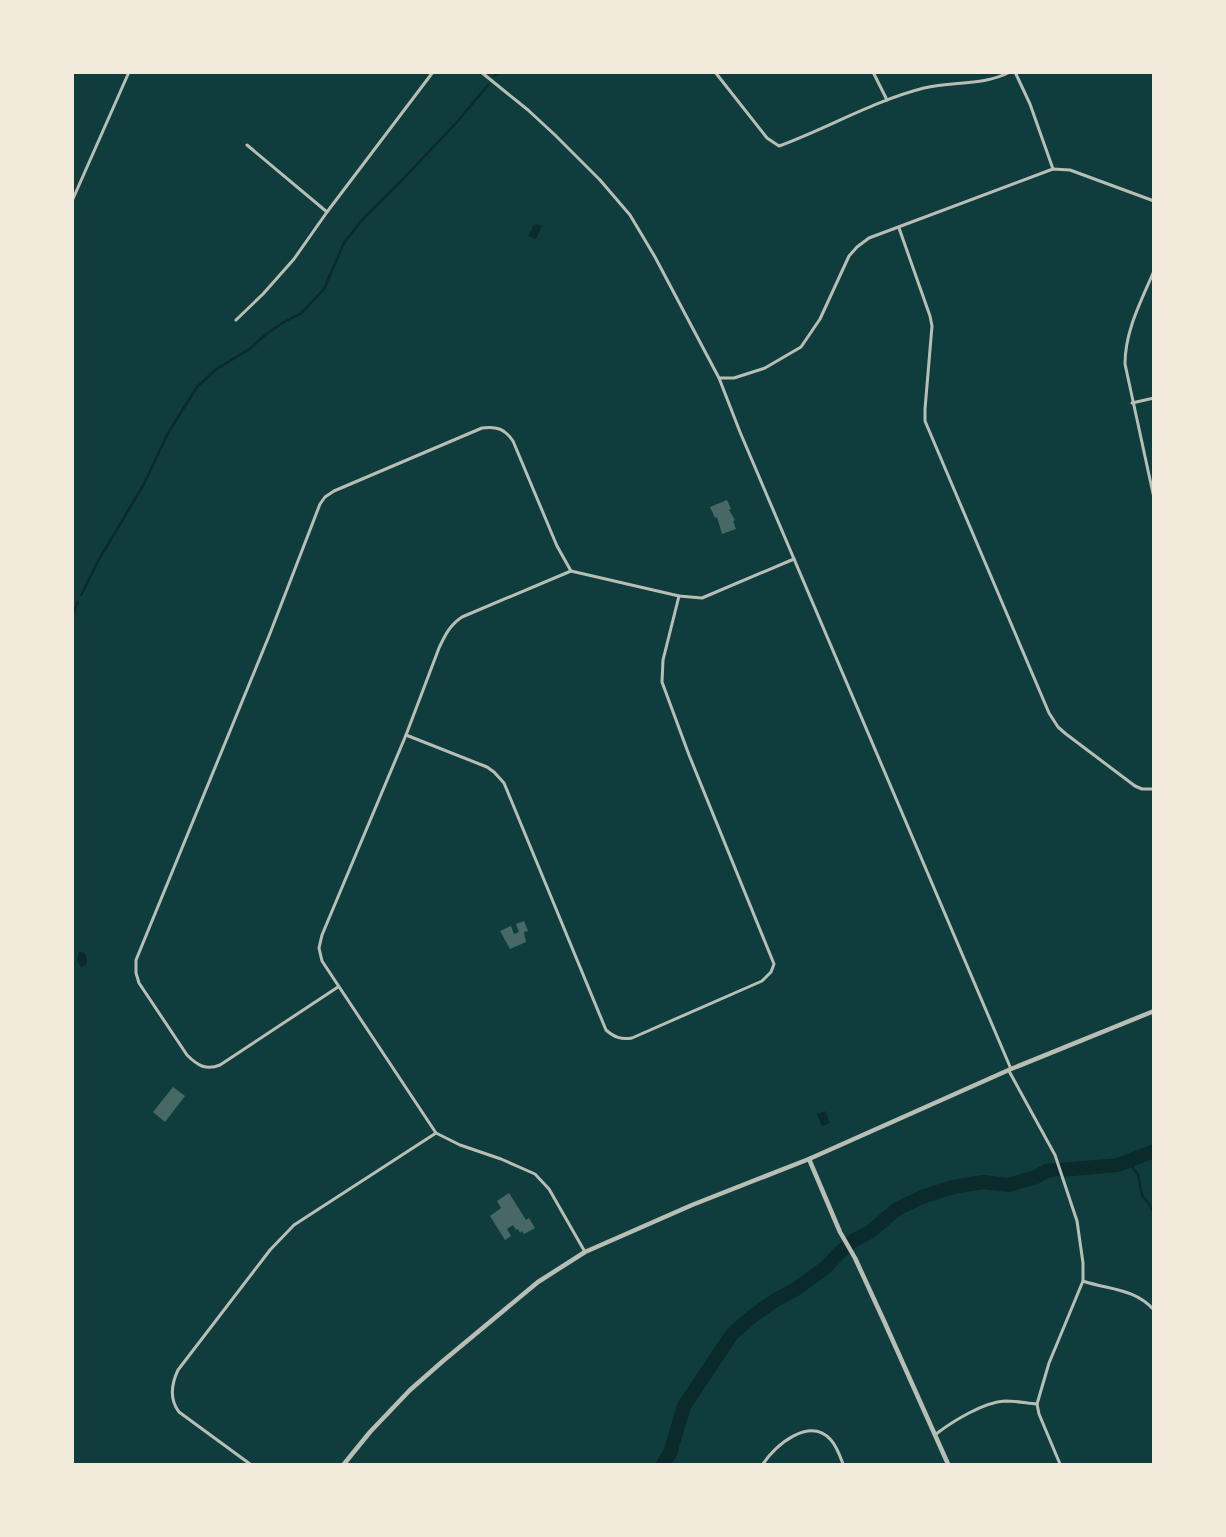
<svg xmlns="http://www.w3.org/2000/svg" width="1226" height="1537" font-family="'Sofia Sans Condensed',sans-serif">
	<style>
		.water { fill: #0a2a2b }
		.lines { fill: none; stroke-linecap: round; stroke-linejoin: round }
		.stream { stroke: #0a2a2b; stroke-width: 2.5 }
		.river { stroke: #0a2a2b; stroke-width: 14 }
		.building { fill: #486865 }
		.minor { stroke: #b8beb3; stroke-width: 3 }
		.tertiary { stroke: #b8beb3; stroke-width: 4.5 }
	</style>
	<rect width="100%" height="100%" fill="#0f3d3e"/>
	<g class="water">
		<polygon points="537,224 542,226 536,239 528,236 534,225"/>
		<path d="M79 952 85 953C86 957 89 963 85 966L81 967 77 961Z"/>
		<polygon points="825,1111 830,1123 822,1126 817,1114"/>
	</g>
	<g class="lines">
		<g class="stream">
			<polyline points="495,76 497,72"/>
			<polyline points="81,595 98,561 144,484 168,433 197,387 215,370 251,348 265,335 284,322 300,314 309,305 324,289 344,243 362,220 404,178 457,122 488,85"/>
			<polyline points="72,617 78,602"/>
			<polyline points="1128,1161 1138,1175 1142,1195 1149,1204 1154,1213"/>
		</g>
		<g class="river">
			<polyline points="1061,1170 1118,1165 1154,1151"/>
			<polyline points="663,1464 670,1453 684,1406 732,1334 754,1315 774,1301 796,1289 826,1267 839,1253 854,1240 870,1232 897,1209 922,1197 953,1187 983,1182 1008,1185 1036,1177 1046,1171 1053,1170"/>
		</g>
	</g>
	<g class="building">
		<polygon points="727,500 731,509 729,510 735,520 733,521 736,529 722,534 717,517 715,518 710,507"/>
		<polygon points="524,921 528,931 524,932 526,942 510,949 500,931 511,926 514,934 519,932 516,924"/>
		<polygon points="173,1087 185,1096 165,1122 153,1112"/>
		<polygon points="509,1193 526,1220 529,1218 535,1228 524,1234 522,1231 520,1233 518,1229 516,1230 513,1225 507,1229 511,1236 505,1240 490,1216 501,1208 497,1201"/>
	</g>
	<g class="lines">
		<g class="minor">
			<polyline points="481,72 528,110 555,135 600,180 630,215 655,257 719,378 740,432 1011,1069"/>
			<path d="M715 72 767 138 779 146C828 128 873 101 924 88 953 81 983 86 1010 72"/>
			<polyline points="873,72 887,100"/>
			<polyline points="1015,72 1030,104 1053,169"/>
			<polyline points="247,145 327,212"/>
			<polyline points="72,201 129,72"/>
			<polyline points="899,228 930,316 932,326 925,409 925,421 1049,713 1058,727 1066,734 1135,786 1142,789 1154,789"/>
			<path d="M1154 271C1141 301 1125 331 1125 364L1154 498"/>
			<polyline points="236,320 263,294 294,259 327,212 433,72"/>
			<polyline points="719,378 734,378 765,368 801,347 820,319 849,256 857,247 869,238 1053,169 1070,170 1154,201"/>
			<polyline points="1132,403 1154,398"/>
			<path d="M406 735 487 767 494 772 504 783 606 1030C614 1037 621 1040 632 1038L762 981 771 972 774 964 689 755 662 682 663 660 679 596"/>
			<path d="M338 987 220 1065C206 1071 197 1065 187 1055L139 983 136 973V960L269 636 320 504 325 497 334 491 482 428C497 426 505 429 513 441L557 546 571 571"/>
			<polyline points="1009,1071 1055,1155 1077,1221 1083,1263 1083,1281 1049,1363 1037,1404 1039,1414 1060,1464"/>
			<path d="M585 1252 549 1189 535 1174 501 1159 460 1145 436 1133 322 961 319 948 322 935 406 735 439 648C445 635 450 625 462 617L571 571 679 596 702 598 794 559"/>
			<path d="M1083 1281C1109 1290 1134 1288 1154 1310"/>
			<path d="M936 1434C953 1421 984 1402 1005 1401 1016 1401 1026 1403 1037 1404"/>
			<path d="M250 1464 179 1412C169 1399 171 1385 178 1370L270 1250 294 1225 436 1133"/>
			<path d="M763 1464C775 1445 810 1416 831 1440 837 1447 840 1456 843 1464"/>
		</g>
		<g class="tertiary">
			<polyline points="809,1159 840,1232 855,1258 884,1321 948,1464"/>
			<polyline points="344,1464 370,1432 410,1390 443,1361 538,1282 585,1252 692,1205 809,1159 1011,1069 1154,1011"/>
		</g>
	</g>
	<rect width="1226" height="1537" fill="none" stroke="#f1e9da" stroke-width="148"/>
</svg>
